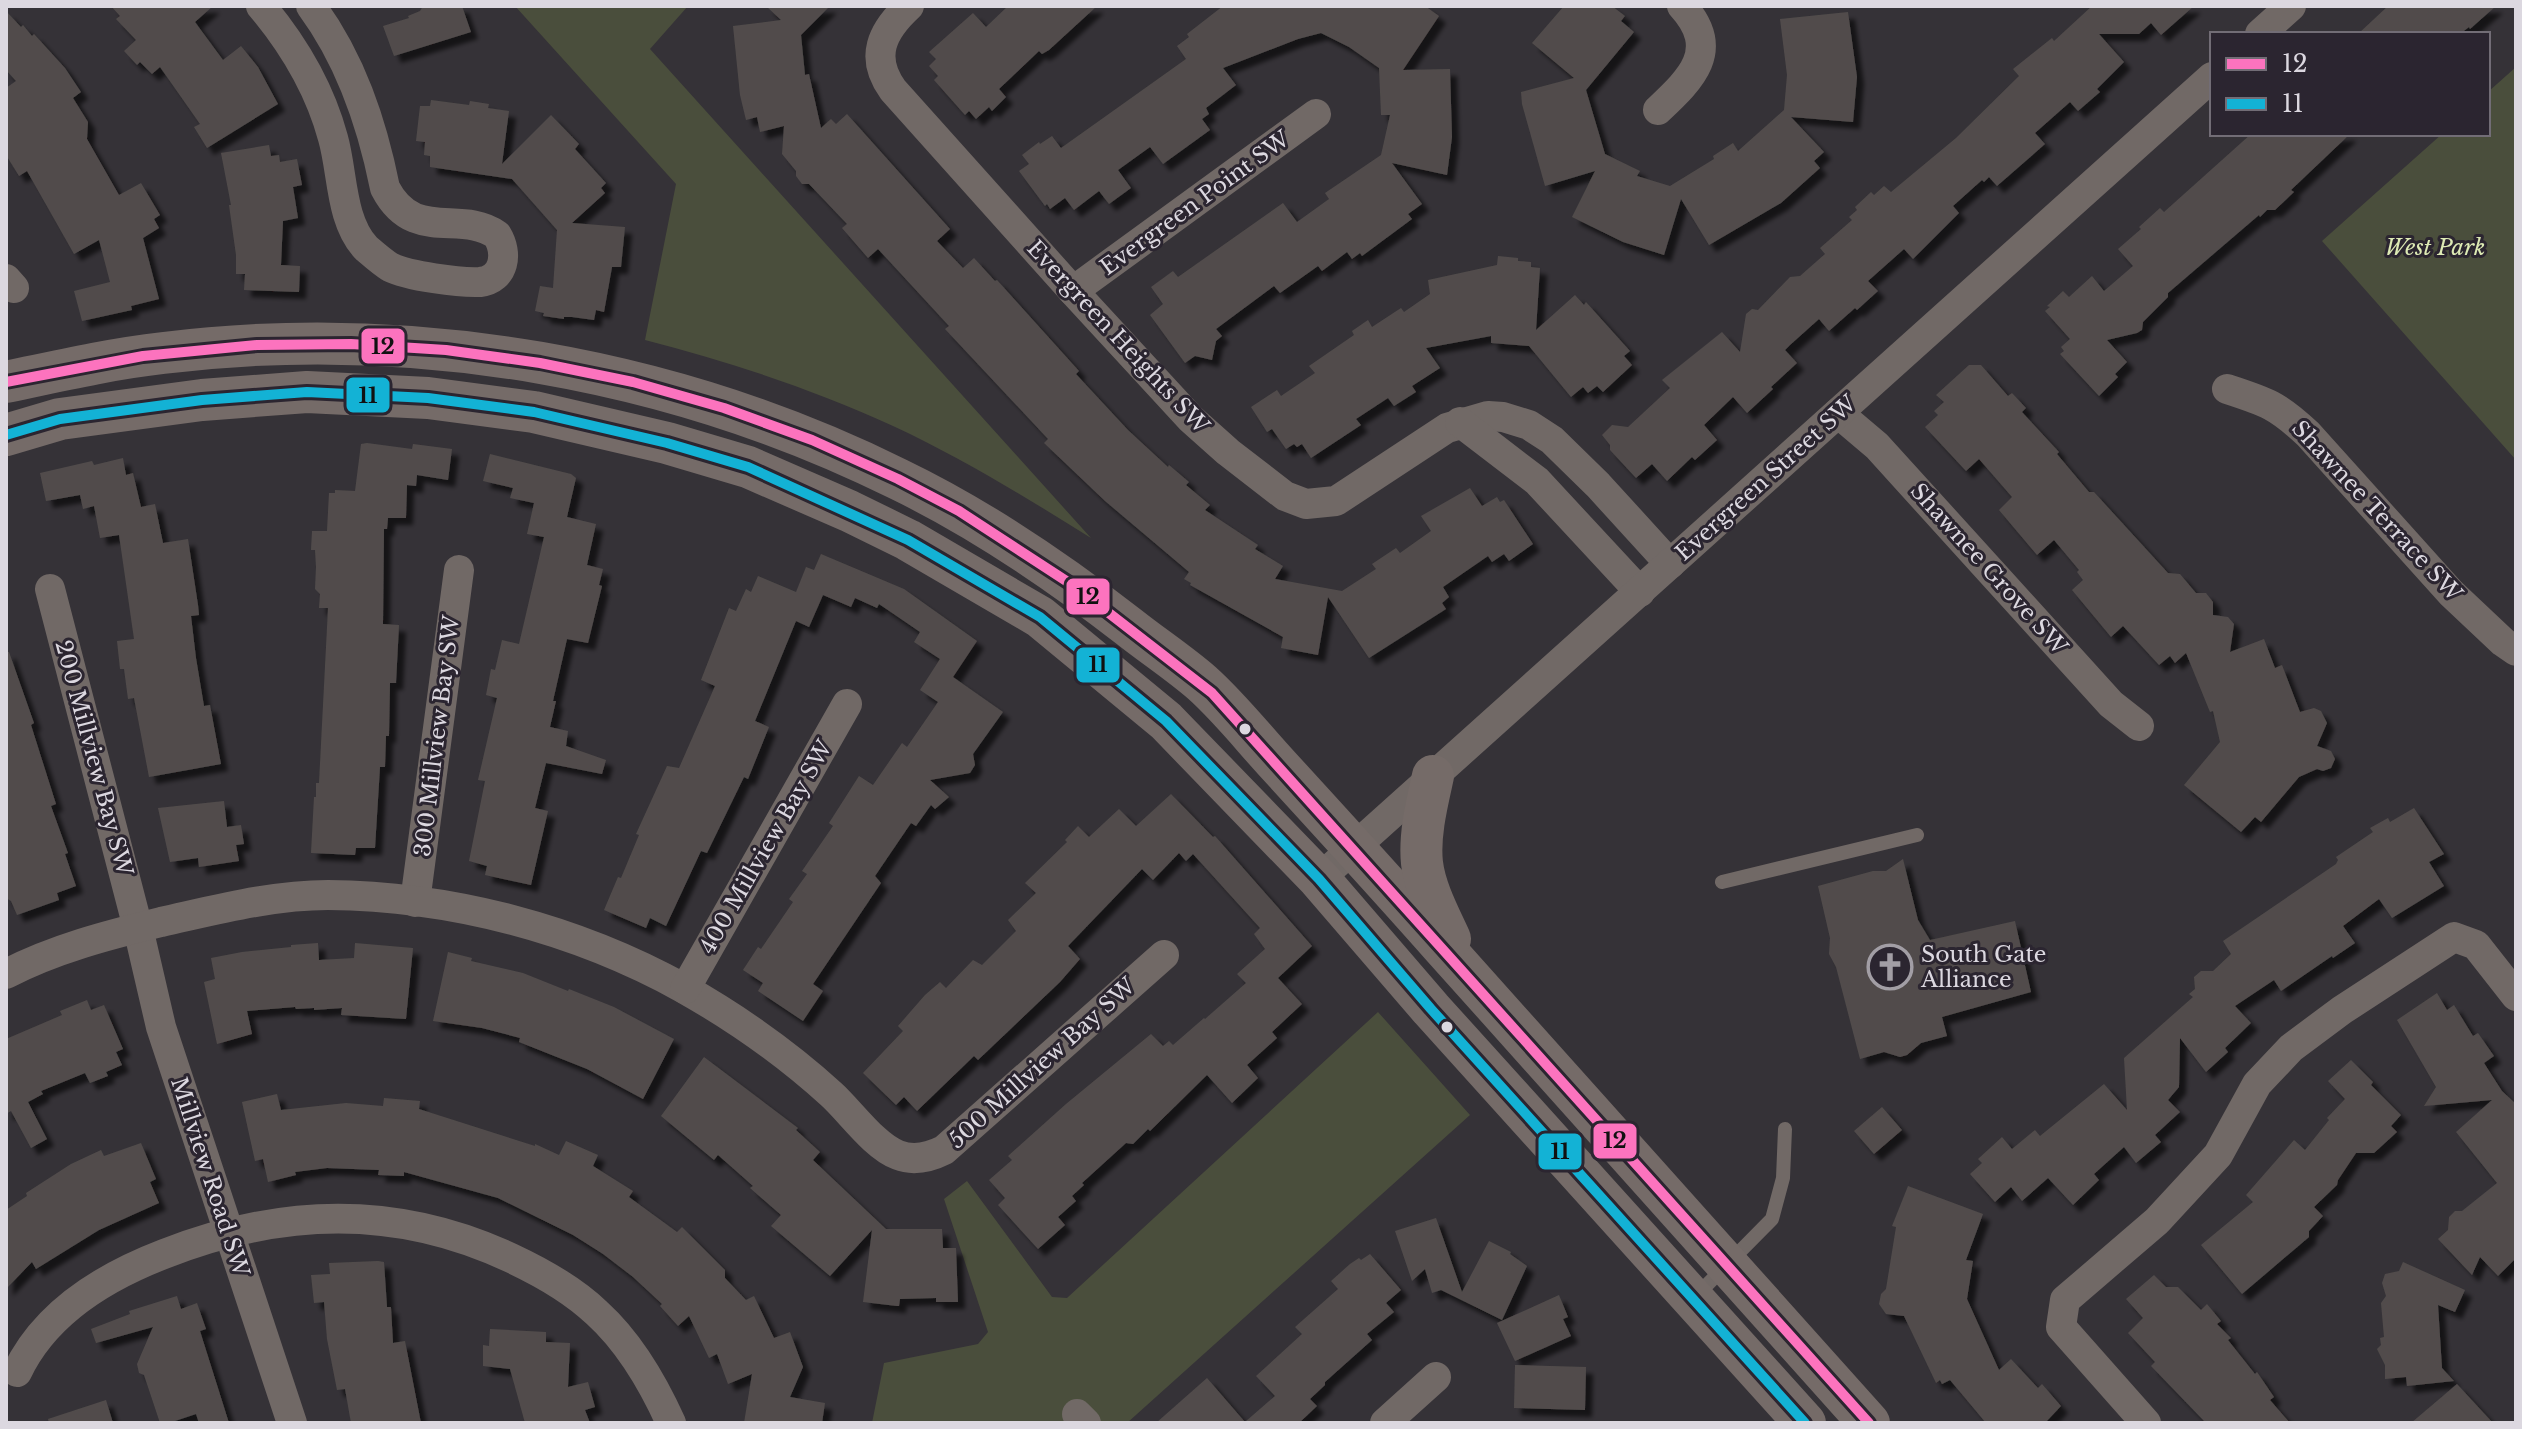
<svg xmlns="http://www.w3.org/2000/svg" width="2522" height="1429" font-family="'Libre Baskerville',serif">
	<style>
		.green { fill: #4a4e3c }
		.building { fill: #514c4b; filter: url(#shadow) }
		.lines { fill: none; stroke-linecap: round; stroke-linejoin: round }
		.service { stroke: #716966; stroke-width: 14 }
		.minor { stroke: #716966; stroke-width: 30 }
		.secondary { stroke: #756b68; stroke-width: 42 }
		.bus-1-casing { stroke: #2b2530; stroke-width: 16 }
		.bus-2-casing { stroke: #2b2530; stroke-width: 16 }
		.bus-1 { stroke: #fc73be; stroke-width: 10 }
		.bus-2 { stroke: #13b2d5; stroke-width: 10 }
		.bus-dot { fill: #dcd8e0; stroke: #2b2530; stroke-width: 3 }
		.labels { text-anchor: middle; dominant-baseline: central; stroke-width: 6; stroke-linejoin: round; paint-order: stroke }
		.street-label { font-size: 22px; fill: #dcd8e0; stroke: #2b2530 }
		.park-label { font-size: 22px; font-style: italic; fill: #ddeab4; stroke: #2b2530 }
		.poi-label { font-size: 22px; fill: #dcd8e0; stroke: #2b2530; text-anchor: start }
		.line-badge { stroke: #2b2530; stroke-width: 3 }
		.pale-badge-label { font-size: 22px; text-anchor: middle; font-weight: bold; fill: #111 }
	</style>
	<defs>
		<filter id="shadow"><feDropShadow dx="7" dy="7" stdDeviation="2" flood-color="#0009"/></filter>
	</defs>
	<rect width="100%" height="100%" fill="#353237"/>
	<g class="green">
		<path d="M515 6H688L650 49 1091 538C1027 498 962 458 893 426 813 389 730 362 645 340L676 184Z"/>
		<polygon points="2516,67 2516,460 2322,241 2442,134 2488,134 2488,92"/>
		<polygon points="1378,1012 1470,1115 1127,1423 872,1423 884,1363 978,1344 988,1332 944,1199 967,1181 1052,1297 1067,1298"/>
	</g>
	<g class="building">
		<polygon points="111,6 213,6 195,22 223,60 241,46 258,67 278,104 207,148 194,127 200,124 160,67 152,74 140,62 137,65 124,51 136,40 116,19 120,16"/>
		<polygon points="423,6 462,6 471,32 394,56 383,26 409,18 408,16 420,11"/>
		<polygon points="766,6 830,6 801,35 805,75 809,74 821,128 831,119 836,124 847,114 950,229 937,241 963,268 974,258 995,281 997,280 1079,371 1076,374 1128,430 1168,467 1169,465 1189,482 1186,485 1210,505 1205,510 1258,545 1255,549 1283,566 1275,579 1342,591 1376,569 1372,564 1396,548 1400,553 1431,531 1421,516 1470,488 1482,506 1497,497 1500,502 1504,500 1533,544 1509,561 1504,554 1492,562 1488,556 1443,587 1449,597 1442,603 1446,609 1369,658 1328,597 1318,655 1281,648 1283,637 1190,585 1191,583 1184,579 1189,572 1105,501 1044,443 1048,439 945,329 949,326 878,249 868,258 842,228 847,224 809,184 802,184 796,176 796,171 782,154 784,126 760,132 757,117 746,120 740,95 733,26 781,20"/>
		<polygon points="1008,6 1097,6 1049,50 1042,54 1039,51 999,89 1006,97 992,111 989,107 976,119 969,111 965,115 934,80 938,76 929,66 936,59 929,52 973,13 986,27"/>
		<polygon points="1223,6 1425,6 1439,16 1403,70 1450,69 1452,137 1447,175 1392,163 1422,204 1408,214 1412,219 1362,256 1360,253 1352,259 1347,252 1322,271 1318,266 1280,293 1274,286 1216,329 1222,336 1216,341 1212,360 1195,356 1185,363 1150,315 1163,304 1151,287 1173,271 1178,277 1283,203 1297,222 1329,199 1325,193 1381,155 1390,115 1381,115 1379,68 1349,47 1321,33 1298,39 1223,68 1236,85 1206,108 1209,114 1202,119 1210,130 1163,164 1150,147 1118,170 1131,188 1109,204 1099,191 1074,210 1065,198 1050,209 1047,204 1045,206 1019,171 1029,164 1022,155 1039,142 1040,144 1052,136 1061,148 1186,59 1177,46 1189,37 1187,34"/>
		<polygon points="1564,6 1612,6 1625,16 1621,21 1634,32 1586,90 1605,154 1640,171 1637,176 1670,186 1714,159 1713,156 1733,143 1738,151 1784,110 1787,75 1780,19 1848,12 1857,77 1853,122 1791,117 1824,152 1814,161 1820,168 1781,203 1709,245 1681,199 1664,255 1623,242 1572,217 1595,171 1545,186 1522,104 1521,92 1574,78 1532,43"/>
		<polygon points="2092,6 2194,6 2161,35 2151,23 2139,34 2099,34 2124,62 2097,89 2100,92 2078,111 2070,102 2035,133 2045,144 1997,186 1989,177 1984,182 1982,180 1953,206 1959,213 1913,259 1904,249 1868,281 1878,291 1857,310 1855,308 1829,331 1819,319 1790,345 1785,350 1797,363 1771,387 1773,389 1747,413 1733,397 1704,425 1717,440 1695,460 1692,457 1667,481 1652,464 1636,478 1610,450 1610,445 1602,435 1612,425 1628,427 1670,388 1662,380 1722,332 1740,352 1746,314 1752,309 1758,310 1790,277 1800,276 1825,254 1820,248 1852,220 1849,217 1857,210 1855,207 1871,192 1874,195 1884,186 1891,192 1956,138 2019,76 2013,69 2052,38 2054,41"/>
		<polygon points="2388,6 2496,6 2470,29 2469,27 2460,34 2358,34"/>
		<polygon points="6,11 21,27 23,25 32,36 34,34 65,68 81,92 73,98 88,122 87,139 119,195 141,183 160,215 154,219 159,228 143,238 159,299 131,306 132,310 82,321 74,291 110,282 99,240 74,254 27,171 19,176 6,155 6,88 16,81 6,70"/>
		<polygon points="431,100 469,105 470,101 489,104 488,108 509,111 502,164 551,115 579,144 575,149 606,183 601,188 605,193 572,223 625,227 621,267 612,267 604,312 596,310 594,320 572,317 564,317 564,319 543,316 544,313 535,311 540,286 553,288 557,230 512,179 430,167 430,156 424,155 425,142 416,141 420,106 430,106"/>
		<polygon points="2251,134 2350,134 2291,190 2294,192 2275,210 2267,210 2260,217 2259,215 2168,293 2168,297 2143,322 2142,330 2137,333 2107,340 2127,362 2115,374 2118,377 2099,396 2060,354 2064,351 2061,347 2070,339 2045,311 2050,307 2047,306 2063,291 2069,297 2092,276 2104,291 2133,266 2118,249 2141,229 2139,227 2160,208 2164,212"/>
		<polygon points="269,145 271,156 279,155 280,162 297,159 302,185 293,187 298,218 283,221 281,265 300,266 299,292 244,290 245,274 236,274 236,255 229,205 231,205 221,153"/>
		<polygon points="1498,256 1518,258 1518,261 1531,262 1531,267 1540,268 1536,330 1575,295 1584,305 1586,302 1630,351 1624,356 1632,365 1603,392 1597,386 1588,393 1583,387 1571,397 1529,346 1491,343 1491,336 1426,348 1440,368 1412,386 1416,392 1394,406 1388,398 1356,419 1361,425 1311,458 1302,444 1297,447 1294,444 1286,449 1272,429 1267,432 1251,407 1277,390 1281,396 1315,373 1309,366 1354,335 1352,331 1368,320 1372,327 1401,308 1404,312 1430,294 1428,280 1497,265"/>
		<polygon points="1969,365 1981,365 2008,396 2012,393 2026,408 2022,412 2059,452 2057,454 2089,492 2094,492 2168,573 2180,574 2196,593 2206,593 2213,602 2213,615 2228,617 2234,624 2230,652 2264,639 2275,668 2282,665 2300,712 2314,708 2321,711 2327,723 2317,746 2331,751 2335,759 2331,768 2323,771 2317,769 2299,777 2261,822 2255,817 2241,832 2184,785 2220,742 2213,711 2210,712 2186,653 2175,663 2170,656 2159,665 2123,626 2111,637 2072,590 2083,580 2077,572 2079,570 2054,540 2037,555 1999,510 2012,497 1979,459 1966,471 1925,427 1938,415 1934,411 1944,402 1936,395"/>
		<polygon points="367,443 412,449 413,444 452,449 448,480 417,475 416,486 407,485 406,518 388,518 387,529 384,529 383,624 399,625 396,683 390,683 389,736 386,736 385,767 380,767 375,848 356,848 355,855 311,853 314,797 316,797 316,783 319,783 328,608 319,608 320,594 315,589 316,567 315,550 311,550 312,531 327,531 329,493 335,493 335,490 355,491 361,444"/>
		<polygon points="490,454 571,474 576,478 567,517 596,524 587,565 603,569 599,585 602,586 588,643 567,639 553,701 556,701 550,727 568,731 566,746 606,760 602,774 546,763 535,808 548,811 531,885 485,875 487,866 469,861 485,781 478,780 497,698 486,695 491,669 495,670 502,640 519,644 544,537 527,534 534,503 510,498 513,488 483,481"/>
		<polygon points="123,458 126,475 133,473 141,507 155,504 163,543 188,539 198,605 199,615 191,616 196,658 204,706 210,705 221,764 149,777 134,698 128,699 124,669 120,669 117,641 134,639 119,535 100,538 94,506 83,509 80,495 46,501 40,473 92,461 94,465"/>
		<polygon points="821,554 904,589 977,641 953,677 1003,712 973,754 975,765 970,773 930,780 949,797 935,809 931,805 916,826 911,823 875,876 881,883 813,984 823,991 803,1021 758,991 763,983 743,970 758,947 761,949 793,902 789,899 807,874 802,871 833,826 829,823 859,776 873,785 902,743 907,747 938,702 920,690 940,659 914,642 920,632 879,604 877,608 855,598 851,607 823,595 809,627 796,621 755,721 769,727 748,779 744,777 707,853 701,851 666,926 650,918 646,928 604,910 618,877 621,878 639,835 636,834 667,766 679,768 715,686 701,680 729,608 736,611 746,589 751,592 758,576 796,592 806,567 814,570"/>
		<polygon points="6,652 9,652 34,723 31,725 56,804 51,806 68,853 65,854 76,886 57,893 59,900 17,915 11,901 6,898"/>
		<polygon points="1171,794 1213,837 1215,836 1312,946 1278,978 1302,1004 1272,1032 1277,1038 1247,1065 1258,1078 1232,1103 1207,1075 1150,1131 1148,1129 1133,1144 1126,1143 1082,1183 1084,1185 1072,1196 1076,1201 1058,1217 1065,1225 1038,1249 998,1205 1005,1198 989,1180 1012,1160 1008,1156 1066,1104 1151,1034 1163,1046 1169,1041 1173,1045 1204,1018 1205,1019 1246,983 1237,974 1265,949 1254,934 1260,928 1193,854 1186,861 1179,853 1153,880 1142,869 1068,946 1080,959 1060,982 978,1060 974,1056 917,1111 904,1097 896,1105 863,1073 903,1031 898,1026 925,995 940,982 946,988 973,960 982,965 1016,931 1008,920 1036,893 1025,883 1067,842 1065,840 1078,826 1089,837 1119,809 1136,826"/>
		<polygon points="224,801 227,827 241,825 244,844 236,845 239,861 199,867 198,858 170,862 158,808"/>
		<polygon points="2414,808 2444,854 2429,862 2444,886 2392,918 2379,899 2343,926 2355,943 2333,958 2332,956 2281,991 2274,980 2235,1006 2251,1023 2225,1048 2228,1052 2206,1072 2180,1038 2179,1087 2168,1100 2180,1112 2155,1135 2161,1142 2136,1163 2124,1147 2094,1174 2099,1180 2073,1205 2048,1178 2022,1201 2011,1187 1995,1202 1970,1174 1982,1163 1978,1159 2002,1137 2012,1149 2035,1130 2040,1136 2104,1084 2127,1110 2124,1058 2193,997 2189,994 2195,989 2194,977 2201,971 2213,971 2231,954 2223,941 2336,864 2338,860 2336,857 2373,832 2370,828 2388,818 2390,822"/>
		<polygon points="1903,859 1918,920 1930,940 2015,921 2031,992 1942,1017 1947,1036 1921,1043 1907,1055 1900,1057 1884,1052 1860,1059 1836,967 1829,954 1830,938 1818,886 1873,871 1886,871"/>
		<polygon points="318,943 319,960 354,958 355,943 413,948 406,1019 341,1015 342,1008 314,1010 314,1008 296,1009 295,1007 247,1011 252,1034 217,1044 204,982 215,979 211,958 242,952 291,947 291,945"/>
		<polygon points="448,952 472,958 471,961 523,973 568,991 569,989 614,1007 674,1039 643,1099 587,1069 519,1042 520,1038 482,1028 433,1021"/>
		<polygon points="2437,993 2447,1010 2454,1005 2473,1036 2478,1033 2494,1056 2484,1063 2502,1091 2516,1104 2516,1258 2498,1276 2480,1257 2472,1275 2438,1239 2448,1230 2449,1217 2455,1211 2462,1211 2497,1183 2456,1132 2492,1100 2424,1106 2436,1087 2397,1020"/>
		<polygon points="87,1000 91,1010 104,1005 123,1049 116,1052 122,1065 106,1072 108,1076 90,1083 85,1073 41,1091 43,1094 28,1102 47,1139 31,1148 11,1111 6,1114 6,1039 62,1015 60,1011"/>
		<polygon points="704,1057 798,1128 796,1130 820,1152 813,1160 886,1229 942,1229 943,1248 956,1248 958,1302 936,1302 936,1298 900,1299 899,1306 897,1306 863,1302 872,1230 830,1276 771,1226 781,1215 750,1188 753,1186 718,1155 714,1160 661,1116"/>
		<polygon points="2351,1060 2373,1082 2371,1085 2401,1115 2391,1126 2397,1132 2374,1153 2356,1153 2338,1180 2337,1185 2314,1207 2323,1216 2309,1231 2309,1237 2242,1294 2201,1245 2253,1202 2246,1195 2294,1140 2305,1150 2329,1120 2327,1118 2345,1099 2328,1081"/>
		<polygon points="277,1094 281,1110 346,1103 383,1106 384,1098 420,1101 419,1109 535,1146 535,1144 559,1155 566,1141 598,1155 593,1166 633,1191 629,1197 677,1232 682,1227 725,1270 725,1278 746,1300 754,1296 774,1338 790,1332 803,1367 790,1397 825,1403 822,1423 744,1423 752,1374 728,1384 717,1354 709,1358 689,1316 678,1326 660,1306 662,1304 633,1277 603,1254 573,1235 498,1198 404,1172 404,1176 378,1175 379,1170 327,1168 295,1172 296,1175 268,1182 263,1159 255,1161 242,1102"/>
		<polygon points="1882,1107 1902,1130 1874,1154 1854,1131"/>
		<polygon points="141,1143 156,1179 150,1182 159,1203 99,1230 36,1269 32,1262 6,1289 6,1210 27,1196 26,1193 71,1164 101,1150 104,1156"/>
		<polygon points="1908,1186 1983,1214 1966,1260 1973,1261 1967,1299 1999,1370 2011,1359 2038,1388 2042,1384 2061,1406 2045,1423 1986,1423 1950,1380 1942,1384 1940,1380 1936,1383 1904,1316 1886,1314 1879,1304 1881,1294 1886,1289 1896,1227 1892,1226"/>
		<polygon points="1436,1218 1462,1292 1489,1241 1511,1252 1510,1254 1527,1266 1502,1320 1441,1290 1432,1293 1425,1269 1412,1281 1395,1231"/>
		<polygon points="1370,1254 1401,1290 1386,1303 1394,1312 1367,1334 1372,1340 1325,1382 1325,1385 1310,1399 1317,1406 1299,1423 1156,1423 1207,1378 1245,1422 1275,1396 1256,1376 1302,1334 1295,1327 1338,1289 1331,1281 1350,1264 1359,1258 1361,1260"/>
		<polygon points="378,1261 384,1262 387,1307 391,1307 393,1343 405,1341 421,1423 351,1423 345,1389 337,1390 327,1339 324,1302 314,1303 311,1275 330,1274 329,1263"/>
		<polygon points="2403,1262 2465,1290 2455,1312 2438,1305 2442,1368 2454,1381 2407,1386 2406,1377 2385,1379 2385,1365 2377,1349 2381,1345 2380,1338 2384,1337 2381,1303 2386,1296 2382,1283 2385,1274 2399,1271"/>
		<polygon points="2154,1275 2166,1287 2178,1287 2201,1310 2207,1304 2221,1321 2217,1324 2231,1338 2228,1340 2255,1374 2257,1372 2274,1397 2270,1400 2290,1423 2206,1423 2151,1366 2155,1362 2128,1333 2143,1318 2126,1299"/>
		<polygon points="1559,1295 1568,1317 1563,1319 1571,1336 1515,1361 1497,1323"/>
		<polygon points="177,1296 181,1309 197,1303 206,1329 200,1331 229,1423 199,1423 196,1414 169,1423 160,1423 144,1375 139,1373 137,1364 153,1327 96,1343 91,1329 130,1314 129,1311"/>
		<polygon points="490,1329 546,1332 546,1342 570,1343 568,1387 588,1382 595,1407 585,1410 590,1423 525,1423 510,1369 483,1366 483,1345 489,1346"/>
		<polygon points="1515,1365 1586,1367 1585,1410 1514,1408"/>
		<polygon points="2457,1384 2493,1423 2411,1423"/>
		<polygon points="106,1400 113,1423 49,1423 48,1419"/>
	</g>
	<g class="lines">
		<g class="service">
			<polyline points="1722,882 1917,835"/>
			<polyline points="1694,1298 1772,1219 1783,1178 1785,1129"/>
		</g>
		<g class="minor">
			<path d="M261 6C293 44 320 90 333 138 343 173 340 220 366 248 373 254 382 262 390 267 408 276 460 283 480 282 505 279 508 253 497 235 460 209 414 244 385 188 372 123 351 60 311 6"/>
			<path d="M909 6C882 31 869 57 893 90L1073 291 1191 419 1228 452 1285 496 1306 504 1336 501 1447 428 1488 416 1503 417 1529 425 1552 440 1598 485 1670 564"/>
			<polyline points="2260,34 2291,6"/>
			<path d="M1658 110C1691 79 1722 50 1682 6"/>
			<polyline points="6,279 14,288"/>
			<polyline points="1073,291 1316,114"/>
			<path d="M2227 389C2267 402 2277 405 2308 434L2451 593 2503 642 2516 651"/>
			<polyline points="1838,413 1877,446 2111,704 2139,726"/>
			<polyline points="1460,422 1537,481 1640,592"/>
			<polyline points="50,589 138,928 161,1027 292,1423"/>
			<polyline points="1319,879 2212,77"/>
			<polyline points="415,902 459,570"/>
			<path d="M6 974C54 949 108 935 161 922 216 910 272 895 328 895 451 896 576 929 683 988 736 1018 786 1053 831 1094 850 1111 874 1146 898 1155 913 1161 930 1157 944 1150L1164 955"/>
			<polyline points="685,989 847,704"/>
			<path d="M17 1372C45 1313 104 1277 164 1254 281 1208 396 1204 511 1258 541 1272 573 1290 597 1313 630 1343 653 1383 671 1423"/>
			<polyline points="1077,1414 1086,1423"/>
			<polyline points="1385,1423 1436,1377"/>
			<polyline points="2146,1423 2061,1327 2065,1300 2157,1221 2218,1155 2257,1084 2291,1048 2342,1010 2454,937 2476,945 2516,996"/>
		</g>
		<g class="secondary">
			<path d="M6 382C58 371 110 359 163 353 412 322 674 368 898 479 981 519 1057 571 1129 627 1153 646 1179 663 1202 683 1230 708 1254 739 1280 767 1334 826 1388 885 1441 945 1583 1105 1726 1264 1869 1423"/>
			<polyline points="6,435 60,419 202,400 307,392 428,398 534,412 667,443 748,467 849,511 908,540 1040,617 1166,721 1319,879 1431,1009 1805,1423"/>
			<path d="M1433 776C1427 803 1419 835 1422 863 1425 889 1439 915 1450 939"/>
		</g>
		<g class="bus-1-casing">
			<polyline id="bus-1" points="6,382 143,356 257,345 351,344 446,350 540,363 633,382 724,408 812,440 898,479 959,511 1074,586 1212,693 1869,1423"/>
		</g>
		<g class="bus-2-casing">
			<polyline id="bus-2" points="6,435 60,419 202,400 307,392 428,398 534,412 667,443 748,467 908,540 1040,617 1166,721 1319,879 1431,1009 1805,1423"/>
		</g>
		<use href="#bus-1" class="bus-1"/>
		<use href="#bus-2" class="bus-2"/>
	</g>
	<defs>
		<g id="church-ring" transform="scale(2.3)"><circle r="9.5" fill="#2b2530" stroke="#a29ea5" stroke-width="1.5"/><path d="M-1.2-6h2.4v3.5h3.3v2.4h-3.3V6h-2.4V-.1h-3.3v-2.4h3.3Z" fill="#a29ea5"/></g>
	</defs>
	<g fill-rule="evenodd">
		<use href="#church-ring" x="1890" y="967"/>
	</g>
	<g class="bus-dot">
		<circle cx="1245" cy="729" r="7"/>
		<circle cx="1447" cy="1027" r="7"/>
	</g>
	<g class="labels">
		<g class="street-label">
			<text transform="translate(1195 203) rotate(-36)">Evergreen Point SW</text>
			<text transform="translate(1118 337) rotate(47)">Evergreen Heights SW</text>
			<text transform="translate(1766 478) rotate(-42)">Evergreen Street SW</text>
			<text transform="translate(2377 511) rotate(47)">Shawnee Terrace SW</text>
			<text transform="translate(1989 569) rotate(48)">Shawnee Grove SW</text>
			<text transform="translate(437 736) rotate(-83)">300 Millview Bay SW</text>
			<text transform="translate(94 758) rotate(75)">200 Millview Bay SW</text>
			<text transform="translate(766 847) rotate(-60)">400 Millview Bay SW</text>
			<text transform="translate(1042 1063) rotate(-42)">500 Millview Bay SW</text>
			<text transform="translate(210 1177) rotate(72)">Millview Road SW</text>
		</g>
		<g class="park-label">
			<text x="2435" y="247">West Park</text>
		</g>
		<g class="poi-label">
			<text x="1921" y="954">South Gate<tspan x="1921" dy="25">Alliance</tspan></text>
		</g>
	</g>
	<g class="line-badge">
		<rect x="360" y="327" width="46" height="38" rx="8" fill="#fc73be"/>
		<rect x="345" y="376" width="46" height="38" rx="8" fill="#13b2d5"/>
		<rect x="1065" y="577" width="46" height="39" rx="8" fill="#fc73be"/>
		<rect x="1075" y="646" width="46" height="38" rx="8" fill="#13b2d5"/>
		<rect x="1592" y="1122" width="46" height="38" rx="8" fill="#fc73be"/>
		<rect x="1537" y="1132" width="46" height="39" rx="8" fill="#13b2d5"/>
	</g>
	<g class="pale-badge-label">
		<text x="383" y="354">12</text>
		<text x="368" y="403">11</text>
		<text x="1088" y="604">12</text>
		<text x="1098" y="672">11</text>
		<text x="1615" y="1148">12</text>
		<text x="1560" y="1159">11</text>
	</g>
	<rect width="2522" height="1429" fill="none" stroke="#dcd8e0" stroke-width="16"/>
	<rect x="2210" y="32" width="280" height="104" fill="#2b2530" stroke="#726d76" stroke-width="2"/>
	<rect x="2226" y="58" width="40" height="12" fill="#fc73be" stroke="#726d76" stroke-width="2"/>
	<text x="2282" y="72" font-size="24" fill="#dcd8e0">12</text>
	<rect x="2226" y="98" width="40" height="12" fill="#13b2d5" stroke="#726d76" stroke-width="2"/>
	<text x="2282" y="112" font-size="24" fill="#dcd8e0">11</text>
</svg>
